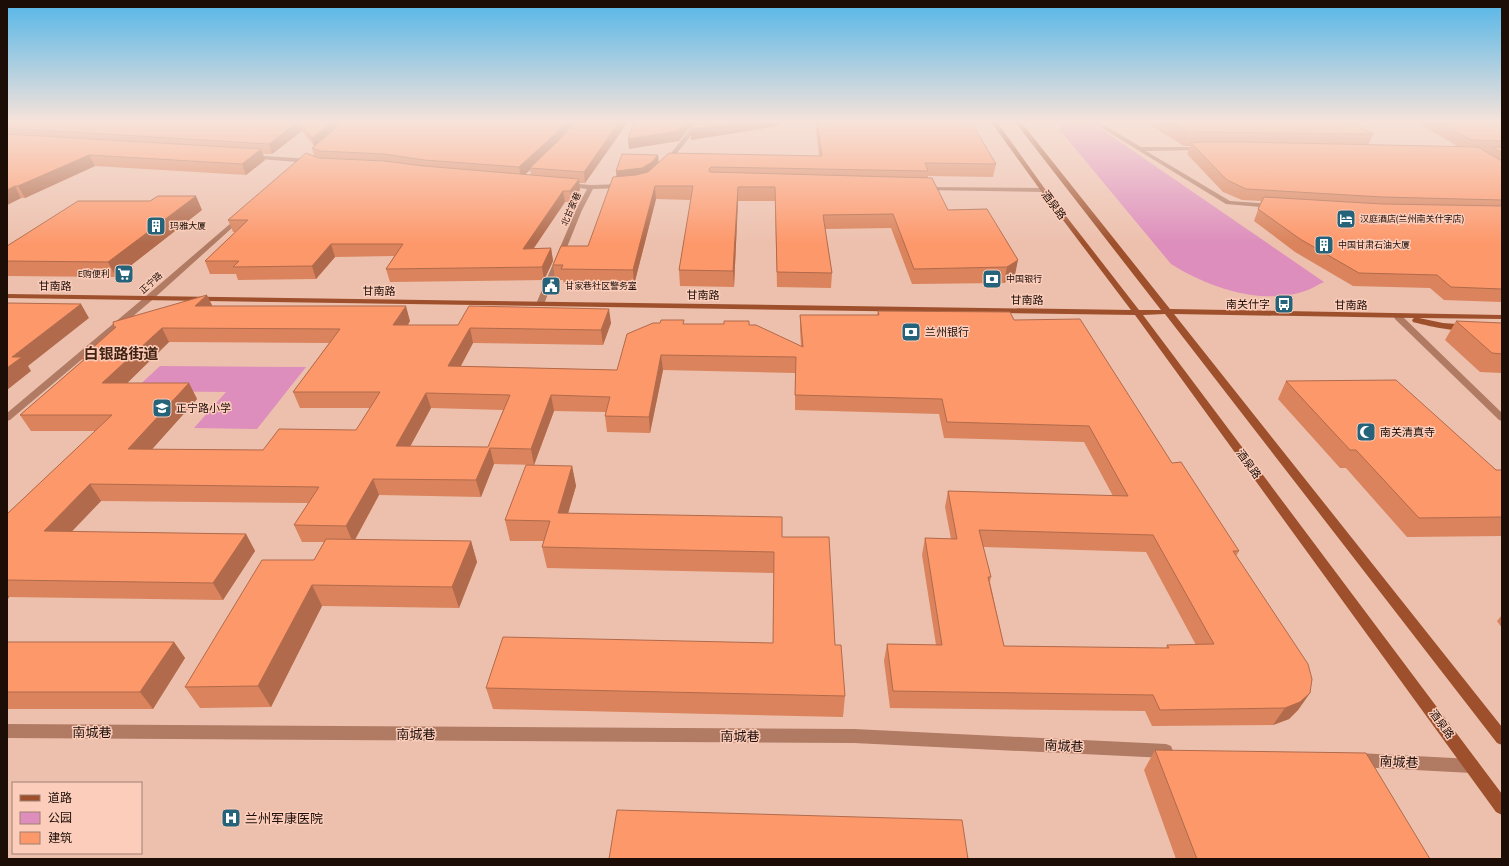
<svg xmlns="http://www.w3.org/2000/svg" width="1509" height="866" font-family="'Archivo Narrow','Noto Sans SC',sans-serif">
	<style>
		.green { fill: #dd8ebc }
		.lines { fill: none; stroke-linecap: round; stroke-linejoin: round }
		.street { fill: #b07a63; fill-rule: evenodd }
		.secondary { fill: #9e502c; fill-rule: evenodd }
		.wall { fill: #da835c; fill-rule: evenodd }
		.shaded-wall { fill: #b16a4b }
		.building { fill: #fd986b; stroke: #b16a4b; fill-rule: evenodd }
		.labels { text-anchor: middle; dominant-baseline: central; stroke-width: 3; stroke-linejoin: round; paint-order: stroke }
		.far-street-label { font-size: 9px; fill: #1c0d07; stroke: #fbcdba }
		.far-poi-label { font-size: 9px; fill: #1c0d07; stroke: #fbcdba; text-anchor: start }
		.street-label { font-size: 11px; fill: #1c0d07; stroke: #fbcdba }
		.poi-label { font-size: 11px; fill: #1c0d07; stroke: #fbcdba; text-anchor: start }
		.near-street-label { font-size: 13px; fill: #1c0d07; stroke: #fbcdba }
		.near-poi-label { font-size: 13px; fill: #1c0d07; stroke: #fbcdba; text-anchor: start }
		.district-label { font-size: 15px; font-weight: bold; fill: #422111; stroke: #fbcdba }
	</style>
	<rect width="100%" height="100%" fill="#edc0ad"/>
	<g class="green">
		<path d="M1062 122H1091L1324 282C1317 285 1310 290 1302 292 1260 305 1207 287 1171 264L1059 129Z"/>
		<polygon points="160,366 306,367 257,429 194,428 226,392 133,391"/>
	</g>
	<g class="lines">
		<g class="street">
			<polygon points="696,122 702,122 668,164 664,164 664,162"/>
			<polygon points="1092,122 1099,122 1141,147 1204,147 1205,148 1202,150 1146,151 1230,201 1272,204 1275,206 1272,208 1226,204"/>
			<polygon points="251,155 310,159 313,161 310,163 249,158 249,156"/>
			<polygon points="567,183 591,185 623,184 626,186 623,188 593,189 582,210 544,304 540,306 536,304 576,210 587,189 565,186 564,185"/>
			<polygon points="921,187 1043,188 1046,190 1043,192 923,190 920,188"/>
			<polygon points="238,217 243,218 151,301 10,420 7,421 7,413 145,297"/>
			<polygon points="1395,315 1401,315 1502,413 1502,421 1499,420 1395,319 1394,317"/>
			<polygon points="7,724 854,729 1166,744 1171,746 1173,751 1171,756 1166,758 854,743 7,738"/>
			<polygon points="1358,753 1472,759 1477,761 1480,766 1477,771 1472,773 1358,767 1353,765 1351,760 1353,755"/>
		</g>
		<path class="secondary" d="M991 122H997L1045 189 1139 310H1161L1015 122H1021L1170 309 1502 315V319L1419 318 1443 323 1470 325 1471 327C1462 335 1425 325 1413 322L1412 320 1414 318 1174 314 1502 727V745L1497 743 1165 314 1143 315 1502 794V815L1496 812 1135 315 7 298V294L1131 310 1041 191Z"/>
	</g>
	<g class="wall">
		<path d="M7 122H628L585 183H579L580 190 572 202H565L534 248H551L553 261 544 280 390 282 386 269 394 256 335 257 316 279 238 280 236 274H210L205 261 235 232H233L228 220 314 156 312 148 314 146 302 131 272 154H263L265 160 246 175 95 166 25 198H21L7 205ZM530 170 531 175 526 174Z"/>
		<polygon points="815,122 963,122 996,164 993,177 928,176 928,178 948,210 987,209 1015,275 1004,283 912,284 891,228 825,229 832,273 831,288 777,287 775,201 738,201 734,287 680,286 679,270 691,200 656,199 634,285 564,284 563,280 555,280 553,265 588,246 616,176 659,163 819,156"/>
		<polygon points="1145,122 1351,122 1373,134 1368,145 1459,147 1416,122 1502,122 1502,302 1444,300 1430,288 1353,286 1295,252 1254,221 1261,201 1242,200 1223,192 1187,154 1190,146 1184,146"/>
		<polygon points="202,210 116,277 7,276 7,246"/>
		<path d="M212 306 410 321 408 325H458L611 323 603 345 473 343 461 366 617 370 684 324H724L749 321V325L801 347 800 330V315H877L878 311 1014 320 1172 463 1239 551 1236 556 1310 693 1298 710 1289 719 1273 725 1152 726 1145 711 890 708 884 661 887 644 936 645 922 555 925 538 951 539 945 507 948 491 1113 496 1084 442 944 438 939 414 795 410V373L663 370 650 433 607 432 605 416 606 412 554 411 534 465 494 464 481 497 379 495 355 540 471 541 477 562 459 608 322 606 271 707 200 708 185 687 314 560 324 542H302L294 525 308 503 101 501 71 532 246 534 255 551 223 600 9 597 7 600V514L95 431H31L20 415 83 360 81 358 114 329V327ZM169 342 329 343 293 392 300 408H370L356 430 263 450 152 449 197 399 189 383H127ZM431 408 503 410 488 447H410ZM983 547 1146 552 1196 645H1167L1166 648 1004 646 990 582 991 577Z"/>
		<polygon points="1456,321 1502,323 1502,373 1480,372 1445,340"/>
		<polygon points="1286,381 1496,470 1502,470 1502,536 1407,537 1346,468 1340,468 1278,399"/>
		<polygon points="572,466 576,486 568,513 782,537 835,645 845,696 843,717 493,709 486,688 773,643 774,573 547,568 542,547 544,541 510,541 505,520"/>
		<polygon points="1502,615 1502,628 1497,621"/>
		<polygon points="7,642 174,642 185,658 153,709 7,709"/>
		<polygon points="1155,750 1430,859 1176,859 1144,770"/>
	</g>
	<g class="shaded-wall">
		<polygon points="297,122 299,122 302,131 272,154 269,144"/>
		<polygon points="332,122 348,122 316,148 312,138"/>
		<polygon points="565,122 575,122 557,144 530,168 530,170 521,178 519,167"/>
		<polygon points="619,122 628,122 585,183 584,172"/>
		<polygon points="686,122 695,122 679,141 629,149 628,139"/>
		<polygon points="740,122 779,122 779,126 691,140 690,129"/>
		<polygon points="261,149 265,160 246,175 242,164"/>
		<polygon points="89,155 95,166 25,198 18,186"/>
		<polygon points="658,155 659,166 653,174 617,183 616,171"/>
		<polygon points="579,179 580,190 572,202 570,191"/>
		<polygon points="15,186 21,198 7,205 7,190"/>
		<polygon points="655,186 656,199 634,285 633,270"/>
		<polygon points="738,187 738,201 734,287 733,271"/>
		<polygon points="563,191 565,202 525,261 523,249"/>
		<polygon points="196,196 202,210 116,277 108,262"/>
		<polygon points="331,244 335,257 316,279 312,266"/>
		<polygon points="551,248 553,261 544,280 542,267"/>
		<polygon points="1018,260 1015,275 1004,283 1007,267"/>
		<polygon points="207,295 214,309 195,306"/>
		<polygon points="81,304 89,318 28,366 31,371 7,390 7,368 12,357"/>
		<polygon points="406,306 410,321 398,339 393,325"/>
		<polygon points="609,309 611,323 603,345 601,330"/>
		<polygon points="162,328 169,342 111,399 102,383"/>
		<polygon points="470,328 473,343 452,382 448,366"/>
		<polygon points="661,355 663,370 650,433 649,417"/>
		<polygon points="189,383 197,399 138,465 128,449"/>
		<polygon points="426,393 431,408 401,463 396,446"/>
		<polygon points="551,395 554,411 534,465 531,449"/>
		<polygon points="490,448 494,464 481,497 476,480"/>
		<polygon points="572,466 576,486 562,534 558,513"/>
		<polygon points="373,479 379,495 353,543 346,526"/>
		<polygon points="90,484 101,501 56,548 44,531"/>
		<polygon points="246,534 255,551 223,600 213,583"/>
		<polygon points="471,541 477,562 459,608 452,587"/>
		<polygon points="312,585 322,606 271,707 258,686"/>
		<polygon points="7,594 9,597 7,600"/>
		<polygon points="174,642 185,658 153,709 140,692"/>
		<polygon points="1310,693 1298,710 1289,719 1273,725 1285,708"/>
	</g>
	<g class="building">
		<polygon points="7,122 297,122 269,144 7,128"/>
		<polygon points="299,122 332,122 312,138"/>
		<polygon points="343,122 565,122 555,134 519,167 424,160 384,154 320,151 312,148"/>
		<polygon points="575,122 619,122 584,172 530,168 562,137"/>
		<polygon points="634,122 686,122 678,131 628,139"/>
		<polygon points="696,122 740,122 690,129"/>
		<polygon points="817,122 963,122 973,125 996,164 925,163 928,171 711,167 709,169 710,172 932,178 948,210 987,209 1018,260 1007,267 914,269 893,214 823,215 832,273 777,272 775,187 738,187 733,271 679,270 693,186 655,186 633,270 561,269 563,265 553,265 561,246 588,246 613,177 636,175 648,172 669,153 822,156"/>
		<polygon points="1172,122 1351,122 1373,134 1188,132"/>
		<polygon points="1439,122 1502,122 1502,141 1471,140"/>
		<polygon points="7,134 261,149 242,164 89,155 18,186 15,186 7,190"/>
		<polygon points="1199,142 1243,142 1478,147 1502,161 1502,200 1382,197 1246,189 1227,180 1191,143 1200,142"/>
		<polygon points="1492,147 1502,147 1502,153"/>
		<polygon points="306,153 319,158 384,161 424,166 579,179 570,191 563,191 523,249 551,248 542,267 386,269 403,244 331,244 312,266 233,267 239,261 205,261 248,220 228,220"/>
		<polygon points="622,154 658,155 652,162 642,168 616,171"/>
		<polygon points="158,196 196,196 108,262 7,261 7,246 78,201 150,201"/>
		<polygon points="1264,197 1382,204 1502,206 1502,289 1451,287 1437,275 1359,273 1300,239 1258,209"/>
		<path d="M207 295 195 306H406L393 325H458L469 306 609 309 601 330 470 328 448 366 617 370 627 334 653 323H660L661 320H684L683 324H724V321H749V325H756L803 347 800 315H879L878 311 1010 312 1014 320 1080 319 1172 463 1181 462 1239 551H1233L1308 664 1312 679 1310 693 1300 702 1285 708 1160 710 1153 695 893 691 887 644 942 645 925 538 957 539 948 491 1128 496 1089 426 947 422 942 399 795 395 796 357 661 355 649 417 605 416 610 397 551 395 531 449 490 448 476 480 373 479 346 526 294 525 319 487 90 484 44 531 246 534 213 583 7 580V514L112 415H20L86 358H81L116 327H114L113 322ZM162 328 340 329 293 392H380L356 430 279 429 263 450 128 449 189 383H102ZM426 393 510 395 488 447 396 446ZM979 530 1153 535 1214 644 1167 645 1169 648 1004 646 988 577H991Z"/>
		<polygon points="7,303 81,304 12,357 22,357 7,368"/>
		<polygon points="1456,321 1502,323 1502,354 1492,353"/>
		<polygon points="1396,380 1496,470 1502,470 1502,517 1419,518 1356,450 1350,450 1286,381"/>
		<polygon points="526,465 572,466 558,513 782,517 782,537 829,537 835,645 841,645 845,696 486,688 503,637 773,643 774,552 542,547 550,521 505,520"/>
		<polygon points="326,539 471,541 452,587 312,585 258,686 185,687 262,560 314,560"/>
		<polygon points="7,642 174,642 140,692 7,692"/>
		<polygon points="1155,750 1366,753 1430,859 1197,859"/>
		<polygon points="617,810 962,820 968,859 609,859"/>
	</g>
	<linearGradient id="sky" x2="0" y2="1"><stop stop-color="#53b6e8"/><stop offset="0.5" stop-color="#f7e3da"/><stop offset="1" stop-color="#f7e3da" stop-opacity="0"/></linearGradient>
	<rect width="1509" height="243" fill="url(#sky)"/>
	<defs>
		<g id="hotel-square" transform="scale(1)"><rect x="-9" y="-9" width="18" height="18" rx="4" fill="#246379" stroke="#fbcdba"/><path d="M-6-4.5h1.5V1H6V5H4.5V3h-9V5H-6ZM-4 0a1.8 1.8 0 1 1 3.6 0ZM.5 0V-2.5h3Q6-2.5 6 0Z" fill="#fff"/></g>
		<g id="building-square" transform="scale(1)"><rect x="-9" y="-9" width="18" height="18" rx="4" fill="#246379" stroke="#fbcdba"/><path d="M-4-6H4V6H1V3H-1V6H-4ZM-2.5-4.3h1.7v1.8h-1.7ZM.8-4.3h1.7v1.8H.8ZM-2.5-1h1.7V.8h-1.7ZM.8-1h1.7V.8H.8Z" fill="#fff"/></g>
		<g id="supermarket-square" transform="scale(1)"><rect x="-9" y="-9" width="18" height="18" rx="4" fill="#246379" stroke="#fbcdba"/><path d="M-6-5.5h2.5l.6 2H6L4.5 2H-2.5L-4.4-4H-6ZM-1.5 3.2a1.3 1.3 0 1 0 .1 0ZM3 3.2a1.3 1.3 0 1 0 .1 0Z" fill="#fff"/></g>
		<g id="bank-square" transform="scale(1)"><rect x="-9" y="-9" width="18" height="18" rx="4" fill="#246379" stroke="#fbcdba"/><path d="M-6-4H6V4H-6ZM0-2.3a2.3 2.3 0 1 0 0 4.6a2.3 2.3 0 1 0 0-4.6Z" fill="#fff"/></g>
		<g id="civic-square" transform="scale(1)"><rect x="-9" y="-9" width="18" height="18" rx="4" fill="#246379" stroke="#fbcdba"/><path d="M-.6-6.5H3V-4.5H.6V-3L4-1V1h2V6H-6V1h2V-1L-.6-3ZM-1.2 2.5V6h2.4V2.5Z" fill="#fff"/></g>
		<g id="bus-square" transform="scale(1)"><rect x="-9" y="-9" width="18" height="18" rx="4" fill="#246379" stroke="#fbcdba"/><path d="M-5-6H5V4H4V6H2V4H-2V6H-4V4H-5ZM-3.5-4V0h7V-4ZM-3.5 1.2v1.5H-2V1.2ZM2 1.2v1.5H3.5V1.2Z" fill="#fff"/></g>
		<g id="school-square" transform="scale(1)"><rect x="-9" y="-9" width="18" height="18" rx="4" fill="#246379" stroke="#fbcdba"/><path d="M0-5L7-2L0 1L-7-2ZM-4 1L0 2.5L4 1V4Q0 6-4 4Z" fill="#fff"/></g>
		<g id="mosque-square" transform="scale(1)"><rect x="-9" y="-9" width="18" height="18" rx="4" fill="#246379" stroke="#fbcdba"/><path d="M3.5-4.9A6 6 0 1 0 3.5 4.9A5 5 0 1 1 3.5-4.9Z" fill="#fff"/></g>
		<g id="hospital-square" transform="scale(1)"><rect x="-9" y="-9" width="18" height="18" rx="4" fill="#246379" stroke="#fbcdba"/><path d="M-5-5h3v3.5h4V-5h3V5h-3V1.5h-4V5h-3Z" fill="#fff"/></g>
	</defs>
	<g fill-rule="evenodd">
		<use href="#hotel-square" x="1346" y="219"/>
		<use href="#building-square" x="156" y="226"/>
		<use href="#building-square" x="1324" y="245"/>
		<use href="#supermarket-square" x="124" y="274"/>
		<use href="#bank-square" x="992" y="279"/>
		<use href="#civic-square" x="551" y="286"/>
		<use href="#bus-square" x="1284" y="304"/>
		<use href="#bank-square" x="911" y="332"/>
		<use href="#school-square" x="162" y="408"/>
		<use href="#mosque-square" x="1366" y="432"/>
		<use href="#hospital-square" x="231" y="818"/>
	</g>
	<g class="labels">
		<g class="far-street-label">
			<text transform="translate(571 209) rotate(-66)">北甘家巷</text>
			<text transform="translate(151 283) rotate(-42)">正宁路</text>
		</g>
		<g class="far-poi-label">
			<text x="1360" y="219">汉庭酒店(兰州南关什字店)</text>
			<text x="170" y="226">玛雅大厦</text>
			<text x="1338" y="245">中国甘肃石油大厦</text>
			<text x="110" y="274" text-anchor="end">E购便利</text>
			<text x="1006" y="279">中国银行</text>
			<text x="565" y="286">甘家巷社区警务室</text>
		</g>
		<g class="street-label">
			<text transform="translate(1054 205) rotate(53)">酒泉路</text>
			<text transform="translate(55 286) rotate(1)">甘南路</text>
			<text transform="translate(379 291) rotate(1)">甘南路</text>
			<text transform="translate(703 295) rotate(1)">甘南路</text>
			<text transform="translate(1027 300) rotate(1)">甘南路</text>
			<text transform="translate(1351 305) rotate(1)">甘南路</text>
			<text transform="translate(1249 464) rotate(54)">酒泉路</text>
			<text transform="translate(1442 724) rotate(54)">酒泉路</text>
		</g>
		<g class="poi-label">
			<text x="1270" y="304" text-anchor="end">南关什字</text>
			<text x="925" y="332">兰州银行</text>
			<text x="176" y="408">正宁路小学</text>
			<text x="1380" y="432">南关清真寺</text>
		</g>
		<g class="near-street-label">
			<text x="92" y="732">南城巷</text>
			<text x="416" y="734">南城巷</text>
			<text x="740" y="736">南城巷</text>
			<text transform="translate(1064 746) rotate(3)">南城巷</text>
			<text transform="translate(1399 762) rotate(3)">南城巷</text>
		</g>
		<g class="near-poi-label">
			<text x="245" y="818">兰州军康医院</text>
		</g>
		<g class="district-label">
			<text x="121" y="353">白银路街道</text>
		</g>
	</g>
	<rect width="1509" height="866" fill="none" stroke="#1c0d07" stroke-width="16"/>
	<rect x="12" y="782" width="130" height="72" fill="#fbcdba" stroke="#a28072"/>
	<rect x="20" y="795" width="20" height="6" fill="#9e502c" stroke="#a28072"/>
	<text x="48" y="802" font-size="12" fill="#1c0d07">道路</text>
	<rect x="20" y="812" width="20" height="12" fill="#dd8ebc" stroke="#a28072"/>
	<text x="48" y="822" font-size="12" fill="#1c0d07">公园</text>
	<rect x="20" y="832" width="20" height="12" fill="#fd986b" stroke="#a28072"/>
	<text x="48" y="842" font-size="12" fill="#1c0d07">建筑</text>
</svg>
